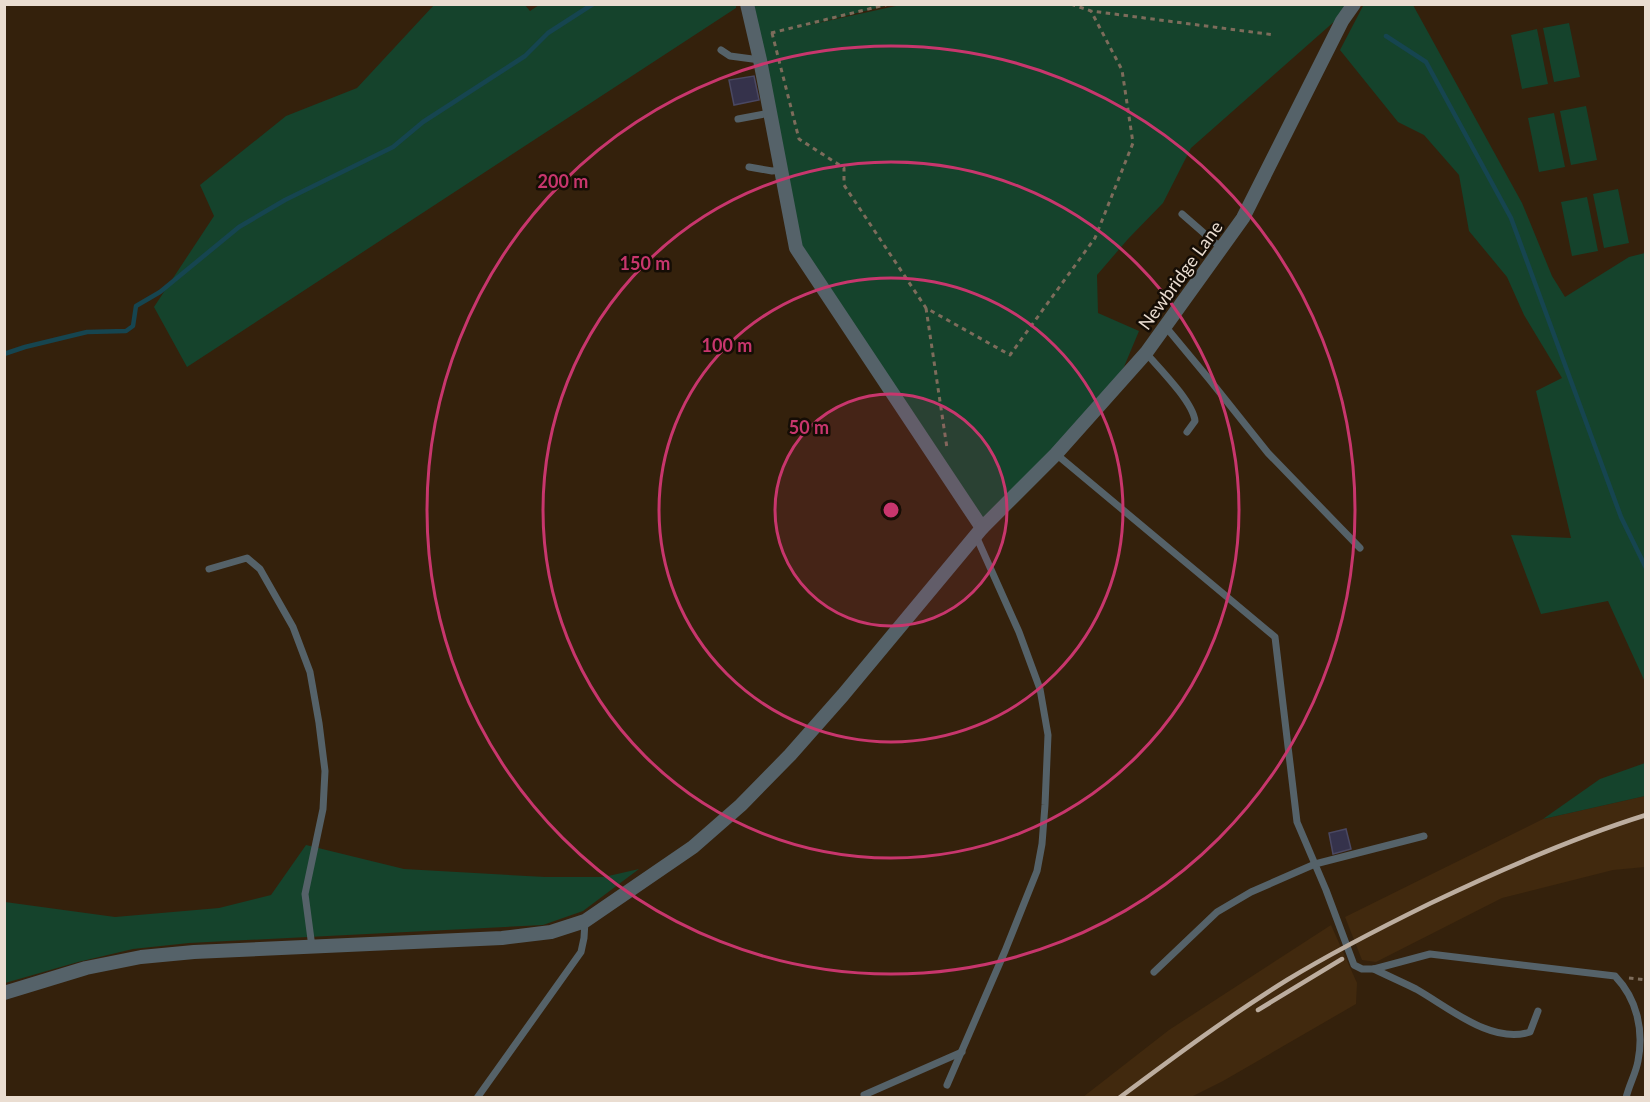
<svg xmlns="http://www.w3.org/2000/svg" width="1650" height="1102" font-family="Lato,sans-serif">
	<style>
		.built { fill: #41290e }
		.green { fill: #15432c }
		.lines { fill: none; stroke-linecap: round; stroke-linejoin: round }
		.stream { stroke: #164550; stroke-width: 4.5 }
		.building { fill: #35324b; stroke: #4a4862; stroke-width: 1.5 }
		.path { stroke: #7d6c5b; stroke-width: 3; stroke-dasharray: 4.5 4.5; stroke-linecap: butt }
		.lane { stroke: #556269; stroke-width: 7 }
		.street { stroke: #556269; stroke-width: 14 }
		.rail { stroke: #bcad9f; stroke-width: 4.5 }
		.ring { fill: none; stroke: #c8366d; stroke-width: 3 }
		.labels { text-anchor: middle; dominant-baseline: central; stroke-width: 5; stroke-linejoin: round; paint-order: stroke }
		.street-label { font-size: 18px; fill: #eaddd1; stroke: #150d05 }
		.centre { fill: #c8366d; stroke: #150d05; stroke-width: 3 }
		.ring-label { font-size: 18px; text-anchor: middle; font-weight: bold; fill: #c8366d; stroke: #150d05; stroke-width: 5; stroke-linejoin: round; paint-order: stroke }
	</style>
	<rect width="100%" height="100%" fill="#34210c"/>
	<g class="built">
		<polygon points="1645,796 1645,867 1613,870 1502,898 1376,962 1362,960 1345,917 1543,819"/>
		<polygon points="1331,925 1357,983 1356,1004 1223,1081 1191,1097 1083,1097 1169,1030"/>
	</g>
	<g class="green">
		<polygon points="905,4 1353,5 1191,148 1163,203 1128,239 1097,275 1098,313 1139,331 1116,386 982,528 796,248 747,5 889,5 804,26"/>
		<polygon points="1370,4 1413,5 1522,203 1552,276 1565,297 1629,257 1645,253 1645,682 1608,601 1541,614 1511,535 1571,538 1536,391 1562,378 1524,315 1507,277 1469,231 1459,175 1424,135 1398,122 1340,50 1363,6"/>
		<polygon points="539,5 736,4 736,8 187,367 154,307 214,216 200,185 286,116 357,88 434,5 525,5 530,11"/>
		<polygon points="1569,23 1580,77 1554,82 1543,28"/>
		<polygon points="1537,29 1548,84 1522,89 1511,35"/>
		<polygon points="1586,106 1597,160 1571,165 1560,111"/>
		<polygon points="1554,113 1565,167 1539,172 1528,118"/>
		<polygon points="1618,189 1629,243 1604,248 1593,194"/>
		<polygon points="1587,197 1598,251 1572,256 1561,202"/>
		<polygon points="1645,763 1645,796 1543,819 1600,779"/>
		<polygon points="306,845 404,869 545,877 604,877 639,869 583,911 543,925 189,943 133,949 78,962 5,983 5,902 115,917 219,908 271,895"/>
	</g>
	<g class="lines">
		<g class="stream">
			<polyline points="1386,36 1426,62 1511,218 1621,517 1646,568"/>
			<polyline points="4,354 25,347 87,332 126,331 133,326 136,306 160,292 239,227 285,200 393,147 423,122 525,56 548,33 593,4"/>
		</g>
	</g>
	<g class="building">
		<polygon points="754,76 759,100 734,105 729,80"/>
		<polygon points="1346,829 1351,849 1333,854 1329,833"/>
	</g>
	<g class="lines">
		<g class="path">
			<polyline points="1071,4 1091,11 1275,35"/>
			<polyline points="771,33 889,4"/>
			<polyline points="772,33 799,139 844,168 844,185 926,308 1010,355 1095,238 1133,143 1122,70 1091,11"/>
			<polyline points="926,308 947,448"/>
			<polyline points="1629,978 1646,980"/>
		</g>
		<g class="lane">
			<polyline points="721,50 730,56 760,60"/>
			<polyline points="738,119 770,113"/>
			<polyline points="749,167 772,171 781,170"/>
			<polyline points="1182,214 1221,248"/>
			<polyline points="1165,326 1209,379 1268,453 1360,548"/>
			<path d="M1146 353C1159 368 1193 402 1195 421L1187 432"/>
			<path d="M1056 454 1275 637 1297 822 1326 890 1354 965 1362 969H1374L1430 954 1615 976C1637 999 1644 1030 1638 1061 1636 1073 1629 1085 1626 1098"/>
			<polyline points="209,569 247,558 260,569 293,627 310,672 319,723 325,771 323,809 305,894 312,947"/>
			<path d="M1374 969C1388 976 1402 982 1416 989 1448 1007 1492 1045 1530 1032L1538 1011"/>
			<polyline points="1154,972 1217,912 1251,892 1315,864 1424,836"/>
			<polyline points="947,1085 1005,951 1037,871 1042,844 1045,805 1048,735 1040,689 1019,632 976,536"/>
			<polyline points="864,1095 962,1052"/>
			<polyline points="477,1098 581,952 584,938 585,921"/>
		</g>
		<g class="street">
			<polyline points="747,4 760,60 796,248 982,528"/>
			<polyline points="4,993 86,968 141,957 194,952 502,938 551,932 585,921 693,847 741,805 790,755 843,695 982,528 1056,454 1146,353 1243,218 1342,21 1354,4"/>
		</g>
		<g class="rail">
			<polyline points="1258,1010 1342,959"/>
			<path d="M1119 1098C1174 1057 1229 1016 1287 980 1333 952 1382 927 1431 903 1500 870 1572 838 1646 815"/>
		</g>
	</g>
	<circle cx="891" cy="510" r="116" fill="#c8366d" fill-opacity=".12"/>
	<g class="ring">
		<circle cx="891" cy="510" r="116"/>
		<circle cx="891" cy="510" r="232"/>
		<circle cx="891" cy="510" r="348"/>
		<circle cx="891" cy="510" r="464"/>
	</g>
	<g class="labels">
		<g class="street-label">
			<text transform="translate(1180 275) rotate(-54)">Newbridge Lane</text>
		</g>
	</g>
	<circle cx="891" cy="510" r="9" class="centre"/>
	<g class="ring-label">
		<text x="563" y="188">200 m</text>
		<text x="645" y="270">150 m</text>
		<text x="727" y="352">100 m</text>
		<text x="809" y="434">50 m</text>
	</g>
	<rect width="1650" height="1102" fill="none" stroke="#eaddd1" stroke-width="12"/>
</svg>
